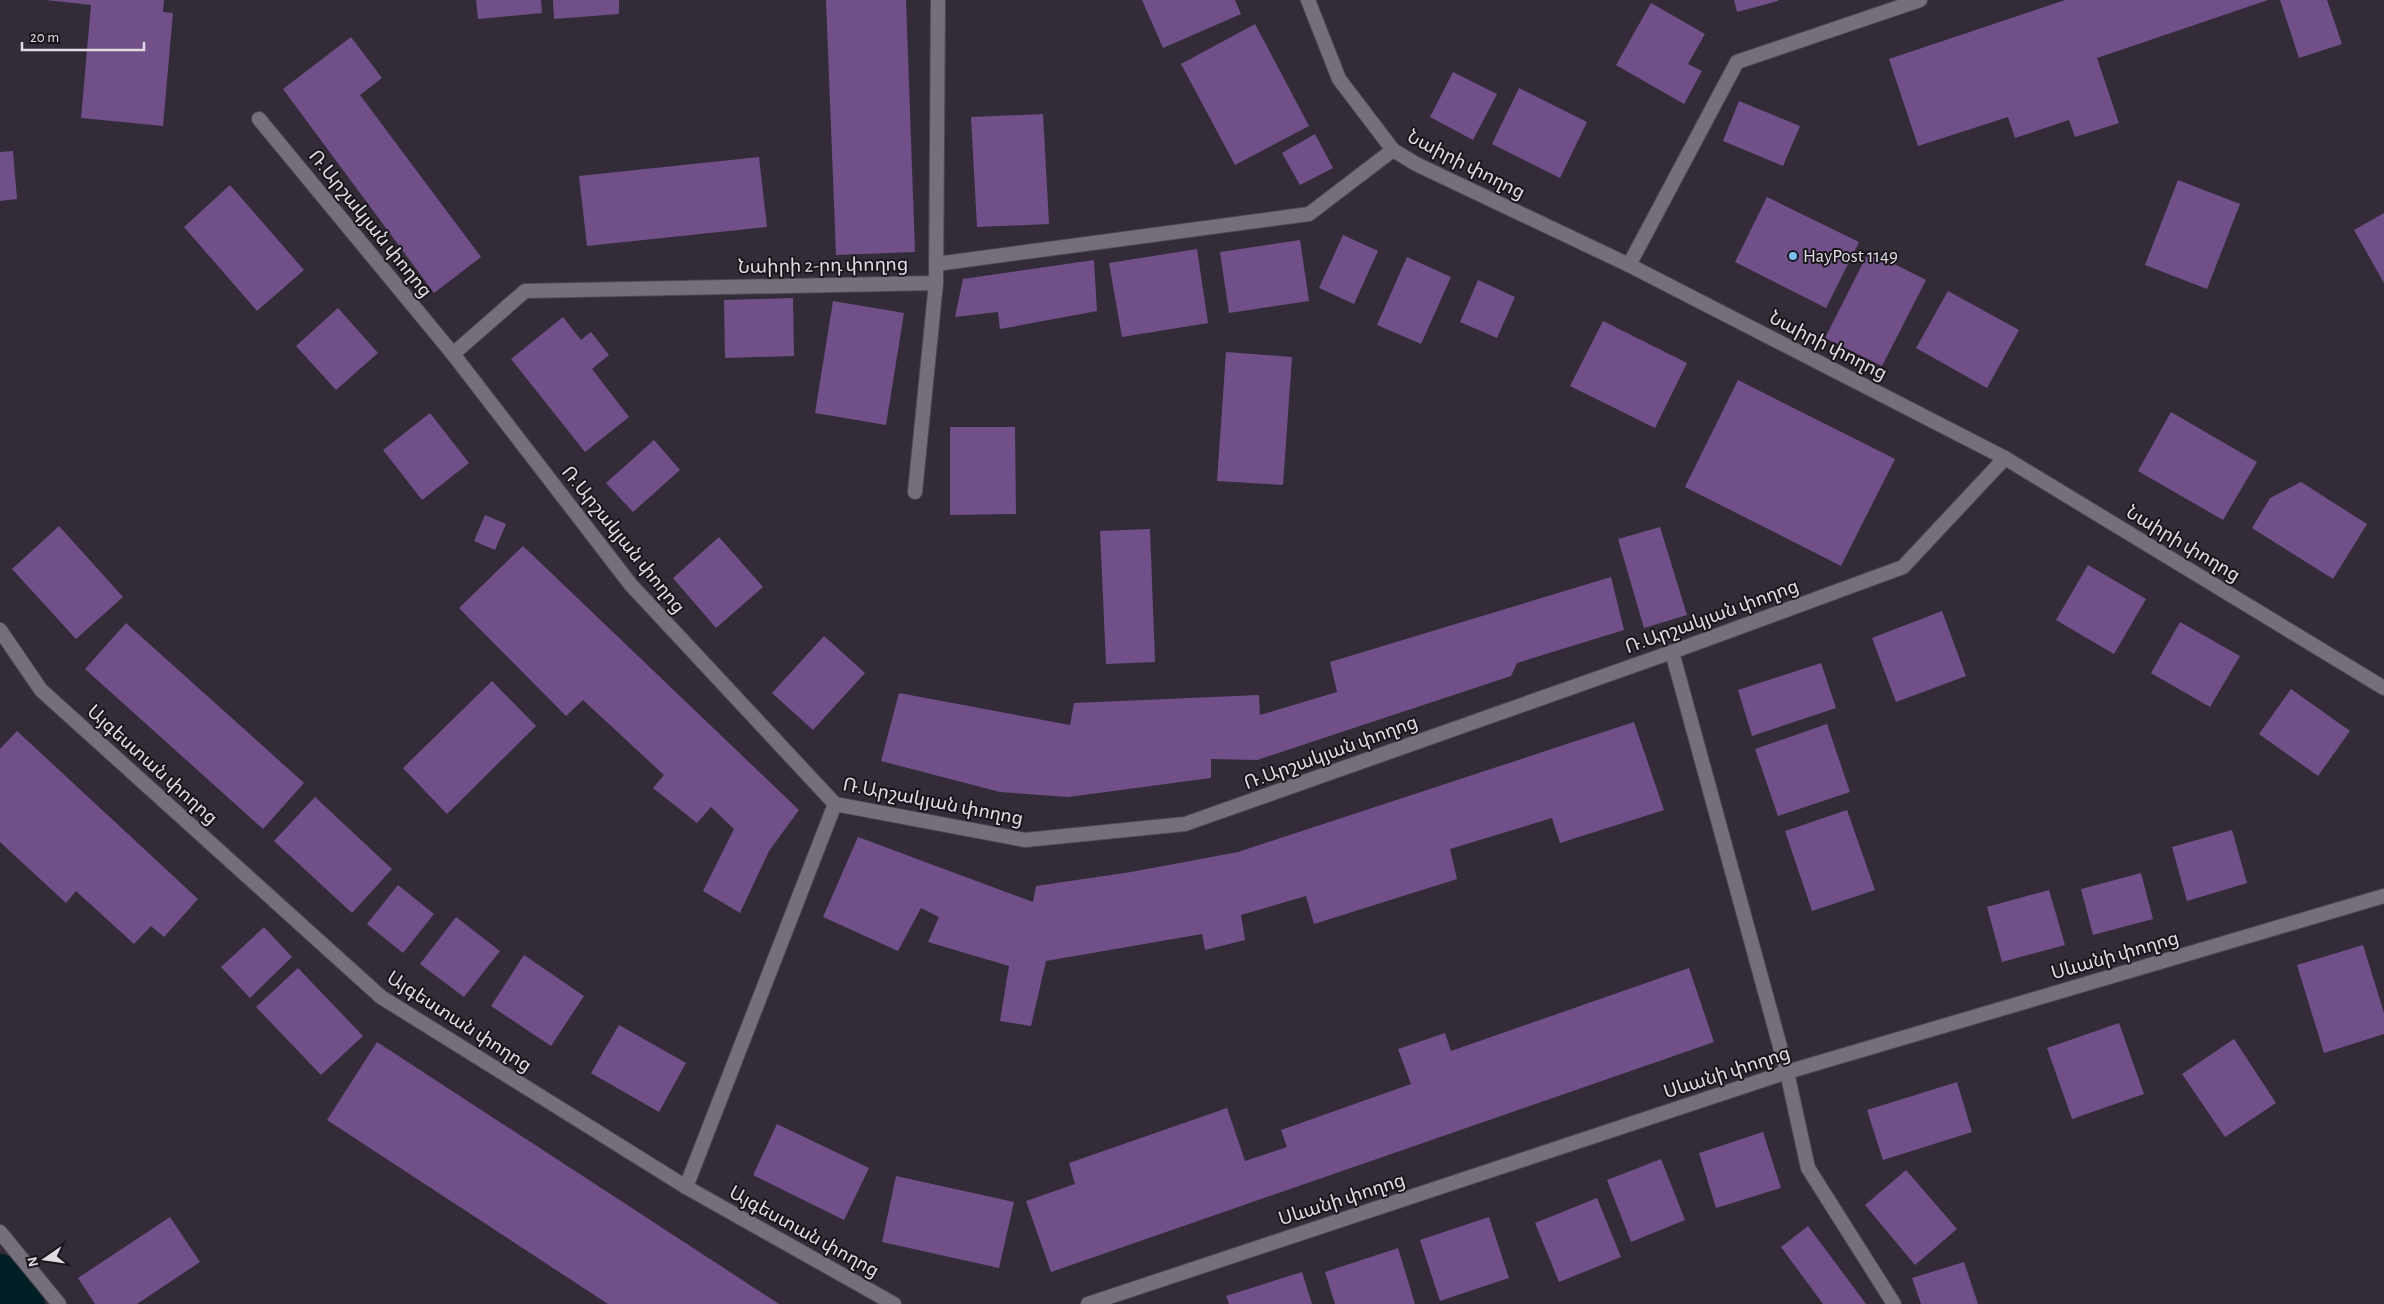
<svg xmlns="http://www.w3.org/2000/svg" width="2384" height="1304" font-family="'Alegreya Sans','Noto Sans Armenian',sans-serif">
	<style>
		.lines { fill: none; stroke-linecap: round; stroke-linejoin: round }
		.canal { stroke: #001f24; stroke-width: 42 }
		.building { fill: #714f88 }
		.minor-casing { stroke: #4d4852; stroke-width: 16 }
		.minor { stroke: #756e7b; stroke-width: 14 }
		.poi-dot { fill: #7dbef9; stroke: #19161b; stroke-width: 2 }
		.labels { text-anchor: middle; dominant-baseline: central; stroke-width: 4; stroke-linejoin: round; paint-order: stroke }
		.street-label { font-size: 19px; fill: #e0dbe3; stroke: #19161b }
		.poi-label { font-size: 19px; fill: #e0dbe3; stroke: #19161b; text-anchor: start }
	</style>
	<rect width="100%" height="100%" fill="#332c38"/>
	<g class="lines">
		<polyline class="canal" points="0,1275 24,1304"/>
	</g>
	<g class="building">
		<polygon points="46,0 164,0 163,12 173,13 163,126 81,118 91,5"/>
		<polygon points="476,0 541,0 542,13 478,19"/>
		<polygon points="553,0 619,0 619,14 554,19"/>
		<polygon points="826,0 906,0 915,252 836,255"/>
		<polygon points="1142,0 1235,0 1241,14 1163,48"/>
		<polygon points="1734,0 1778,0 1778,1 1737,12"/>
		<polygon points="2065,0 2268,0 2097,58 2119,123 2075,137 2069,120 2015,138 2008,117 1918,146 1889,59"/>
		<polygon points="2280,0 2327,0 2342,44 2299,58"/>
		<polygon points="1651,3 1705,34 1688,64 1702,71 1684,104 1616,65"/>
		<polygon points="1255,24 1309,126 1235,165 1181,64"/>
		<polygon points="351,37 382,78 360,95 481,257 434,293 283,89"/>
		<polygon points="1453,72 1497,94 1473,140 1430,117"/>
		<polygon points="1519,88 1587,122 1560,178 1492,144"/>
		<polygon points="1739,101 1800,126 1783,166 1723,141"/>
		<polygon points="1043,114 1049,224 977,227 971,117"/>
		<polygon points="1315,134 1333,168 1300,185 1282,153"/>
		<polygon points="13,151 17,199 0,201 0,152"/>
		<polygon points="759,157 767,227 587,246 579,176"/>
		<polygon points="2178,180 2240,204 2207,289 2145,265"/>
		<polygon points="230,185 304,270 257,311 184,227"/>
		<polygon points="1767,197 1859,242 1826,308 1735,262"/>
		<polygon points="2384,213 2384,283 2354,230"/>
		<polygon points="1343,235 1378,251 1354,304 1319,288"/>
		<polygon points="1300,240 1309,301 1229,313 1220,252"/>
		<polygon points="1197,249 1208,323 1122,337 1109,263"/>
		<polygon points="1869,251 1926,280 1882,366 1825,338"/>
		<polygon points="1407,257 1451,277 1421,344 1377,325"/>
		<polygon points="1094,260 1097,311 1000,329 998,312 955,317 963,279"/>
		<polygon points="1478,280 1515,297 1497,338 1460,322"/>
		<polygon points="1948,291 2019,330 1987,388 1916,348"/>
		<polygon points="793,298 794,356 725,358 724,300"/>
		<polygon points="833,301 904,313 886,425 815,413"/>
		<polygon points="338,308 378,353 336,390 296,346"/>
		<polygon points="563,317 581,340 591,332 609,355 592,369 629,417 585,452 511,359"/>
		<polygon points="1603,321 1687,363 1655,428 1570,386"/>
		<polygon points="1226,352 1292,357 1283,485 1217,481"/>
		<polygon points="1738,380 1895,459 1841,566 1685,487"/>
		<polygon points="2171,412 2257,462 2223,520 2138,471"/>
		<polygon points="430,413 469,463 422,500 383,450"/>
		<polygon points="950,427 1015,427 1016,514 950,515"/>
		<polygon points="654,440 680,470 633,512 606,483"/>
		<polygon points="2301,482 2367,524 2333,579 2252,528 2270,498"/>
		<polygon points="485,515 506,524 495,550 474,541"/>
		<polygon points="59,526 123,597 76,639 12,569"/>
		<polygon points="1660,527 1687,615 1644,628 1618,539"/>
		<polygon points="1150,529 1155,662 1106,664 1100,531"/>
		<polygon points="719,537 763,587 716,628 673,578"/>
		<polygon points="523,546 799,810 769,851 740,913 703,891 734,829 711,807 697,823 653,788 664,775 583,700 566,716 459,608"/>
		<polygon points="2088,565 2146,599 2114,654 2056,620"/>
		<polygon points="1611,577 1624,630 1517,663 1511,676 1257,760 1211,759 1211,778 1068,797 1000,792 881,761 899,693 1070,725 1074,703 1259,695 1260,715 1337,692 1330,662"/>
		<polygon points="1942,611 1966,676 1896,702 1872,638"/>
		<polygon points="2180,622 2240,656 2210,707 2151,673"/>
		<polygon points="126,623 304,783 263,829 85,669"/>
		<polygon points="824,636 865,673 813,730 772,693"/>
		<polygon points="1821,663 1836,708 1752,736 1738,690"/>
		<polygon points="492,681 536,726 447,814 403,768"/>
		<polygon points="2291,689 2350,731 2318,776 2259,734"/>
		<polygon points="1634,722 1664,810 1560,843 1552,818 1450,849 1457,879 1314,924 1306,896 1241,915 1245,940 1205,950 1202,934 1046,961 1031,1026 1000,1021 1009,966 928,942 939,917 921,908 898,951 823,917 858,837 1033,902 1036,886 1131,872 1238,852"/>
		<polygon points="1827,724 1850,792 1778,816 1755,749"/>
		<polygon points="17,731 198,899 164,937 151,926 134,944 76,891 66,903 0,842 0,749"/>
		<polygon points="315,797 392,869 352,913 274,841"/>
		<polygon points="1847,810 1875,890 1812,911 1785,831"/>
		<polygon points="2232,830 2247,883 2187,901 2172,847"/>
		<polygon points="2141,873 2153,919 2093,935 2081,889"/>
		<polygon points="398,885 434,914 403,953 367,924"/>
		<polygon points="2049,890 2065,945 2002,962 1987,907"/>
		<polygon points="456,917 500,951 464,997 420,964"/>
		<polygon points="264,927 292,957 250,998 221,967"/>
		<polygon points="2363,945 2384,1013 2384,1034 2324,1053 2297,965"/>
		<polygon points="524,955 584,996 551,1046 491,1006"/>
		<polygon points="298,968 363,1036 321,1075 256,1007"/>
		<polygon points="1689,968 1714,1042 1051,1272 1026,1201 1075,1184 1069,1163 1227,1108 1245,1161 1287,1147 1281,1130 1411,1084 1398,1049 1445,1033 1451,1051"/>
		<polygon points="2119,1023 2144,1094 2072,1119 2047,1048"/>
		<polygon points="619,1025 686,1063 659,1112 591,1073"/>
		<polygon points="2234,1039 2276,1103 2225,1137 2182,1074"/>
		<polygon points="377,1042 710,1259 779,1304 608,1304 327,1120"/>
		<polygon points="1957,1082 1972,1132 1883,1160 1867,1110"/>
		<polygon points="777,1124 869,1168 844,1220 753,1175"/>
		<polygon points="1763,1132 1781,1188 1716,1208 1699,1153"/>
		<polygon points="1661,1159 1685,1220 1631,1242 1607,1180"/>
		<polygon points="1906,1170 1957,1229 1915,1265 1865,1205"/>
		<polygon points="896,1176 1014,1202 999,1268 882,1242"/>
		<polygon points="1597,1198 1621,1257 1559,1282 1535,1223"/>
		<polygon points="170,1217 200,1262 137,1304 95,1304 78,1278"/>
		<polygon points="1489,1217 1509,1278 1440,1301 1420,1240"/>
		<polygon points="1808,1226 1866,1304 1823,1304 1781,1247"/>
		<polygon points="1398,1248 1415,1304 1335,1304 1325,1272"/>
		<polygon points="1964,1262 1978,1304 1921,1304 1912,1278"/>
		<polygon points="1302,1272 1312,1304 1229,1304 1226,1296"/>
	</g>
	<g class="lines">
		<g class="minor-casing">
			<g id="minor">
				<polyline points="1308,0 1339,79 1393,150 1416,164 1629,265 2005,458 2384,688"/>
				<polyline points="259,119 453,354 631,585 835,804 1025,840 1185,824 1672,652 1903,567 2005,458"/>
				<polyline points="936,264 1309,214 1393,150"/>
				<polyline points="1629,265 1737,62 1920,0"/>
				<polyline points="453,354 525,291 936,283 938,0"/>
				<polyline points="915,492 936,283"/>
				<polyline points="0,630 41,690 381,997 686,1187 894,1304"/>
				<polyline points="1672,652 1787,1072 1808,1168 1894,1304"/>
				<polyline points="686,1187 835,804"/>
				<polyline points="0,1232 59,1304"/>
				<polyline points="1088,1304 1787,1072 2384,896"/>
			</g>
		</g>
		<use href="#minor" class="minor"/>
	</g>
	<circle class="poi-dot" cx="1793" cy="256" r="5"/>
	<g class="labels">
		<g class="street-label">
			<text transform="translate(1466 165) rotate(27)">Նաիրի փողոց</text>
			<text transform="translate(370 224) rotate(51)">Ռ.Արշակյան փողոց</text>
			<text transform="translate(823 266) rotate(-1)">Նաիրի 2-րդ փողոց</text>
			<text transform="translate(1828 346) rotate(27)">Նաիրի փողոց</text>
			<text transform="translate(623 540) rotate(51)">Ռ.Արշակյան փողոց</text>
			<text transform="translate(2183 544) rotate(31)">Նաիրի փողոց</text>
			<text transform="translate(1712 617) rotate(-20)">Ռ.Արշակյան փողոց</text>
			<text transform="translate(1331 753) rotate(-20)">Ռ.Արշակյան փողոց</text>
			<text transform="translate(152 765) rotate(42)">Այգեստան փողոց</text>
			<text transform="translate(933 802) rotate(11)">Ռ.Արշակյան փողոց</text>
			<text transform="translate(2115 956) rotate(-16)">Սևանի փողոց</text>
			<text transform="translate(459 1022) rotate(33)">Այգեստան փողոց</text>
			<text transform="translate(1727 1073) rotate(-18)">Սևանի փողոց</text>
			<text transform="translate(1342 1200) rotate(-18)">Սևանի փողոց</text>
			<text transform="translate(804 1232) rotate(29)">Այգեստան փողոց</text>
		</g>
		<g class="poi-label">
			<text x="1803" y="256">HayPost 1149</text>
		</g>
	</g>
	<g transform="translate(45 1259) rotate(257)" stroke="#19161b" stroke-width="4" paint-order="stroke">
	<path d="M0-4L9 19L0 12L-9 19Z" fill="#e0dbe3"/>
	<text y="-8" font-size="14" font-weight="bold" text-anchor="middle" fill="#e0dbe3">N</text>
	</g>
	<path d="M22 42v8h122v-8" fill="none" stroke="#e0dbe3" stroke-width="2.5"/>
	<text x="30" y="42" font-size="15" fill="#e0dbe3" stroke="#19161b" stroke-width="4" paint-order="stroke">20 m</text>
</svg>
